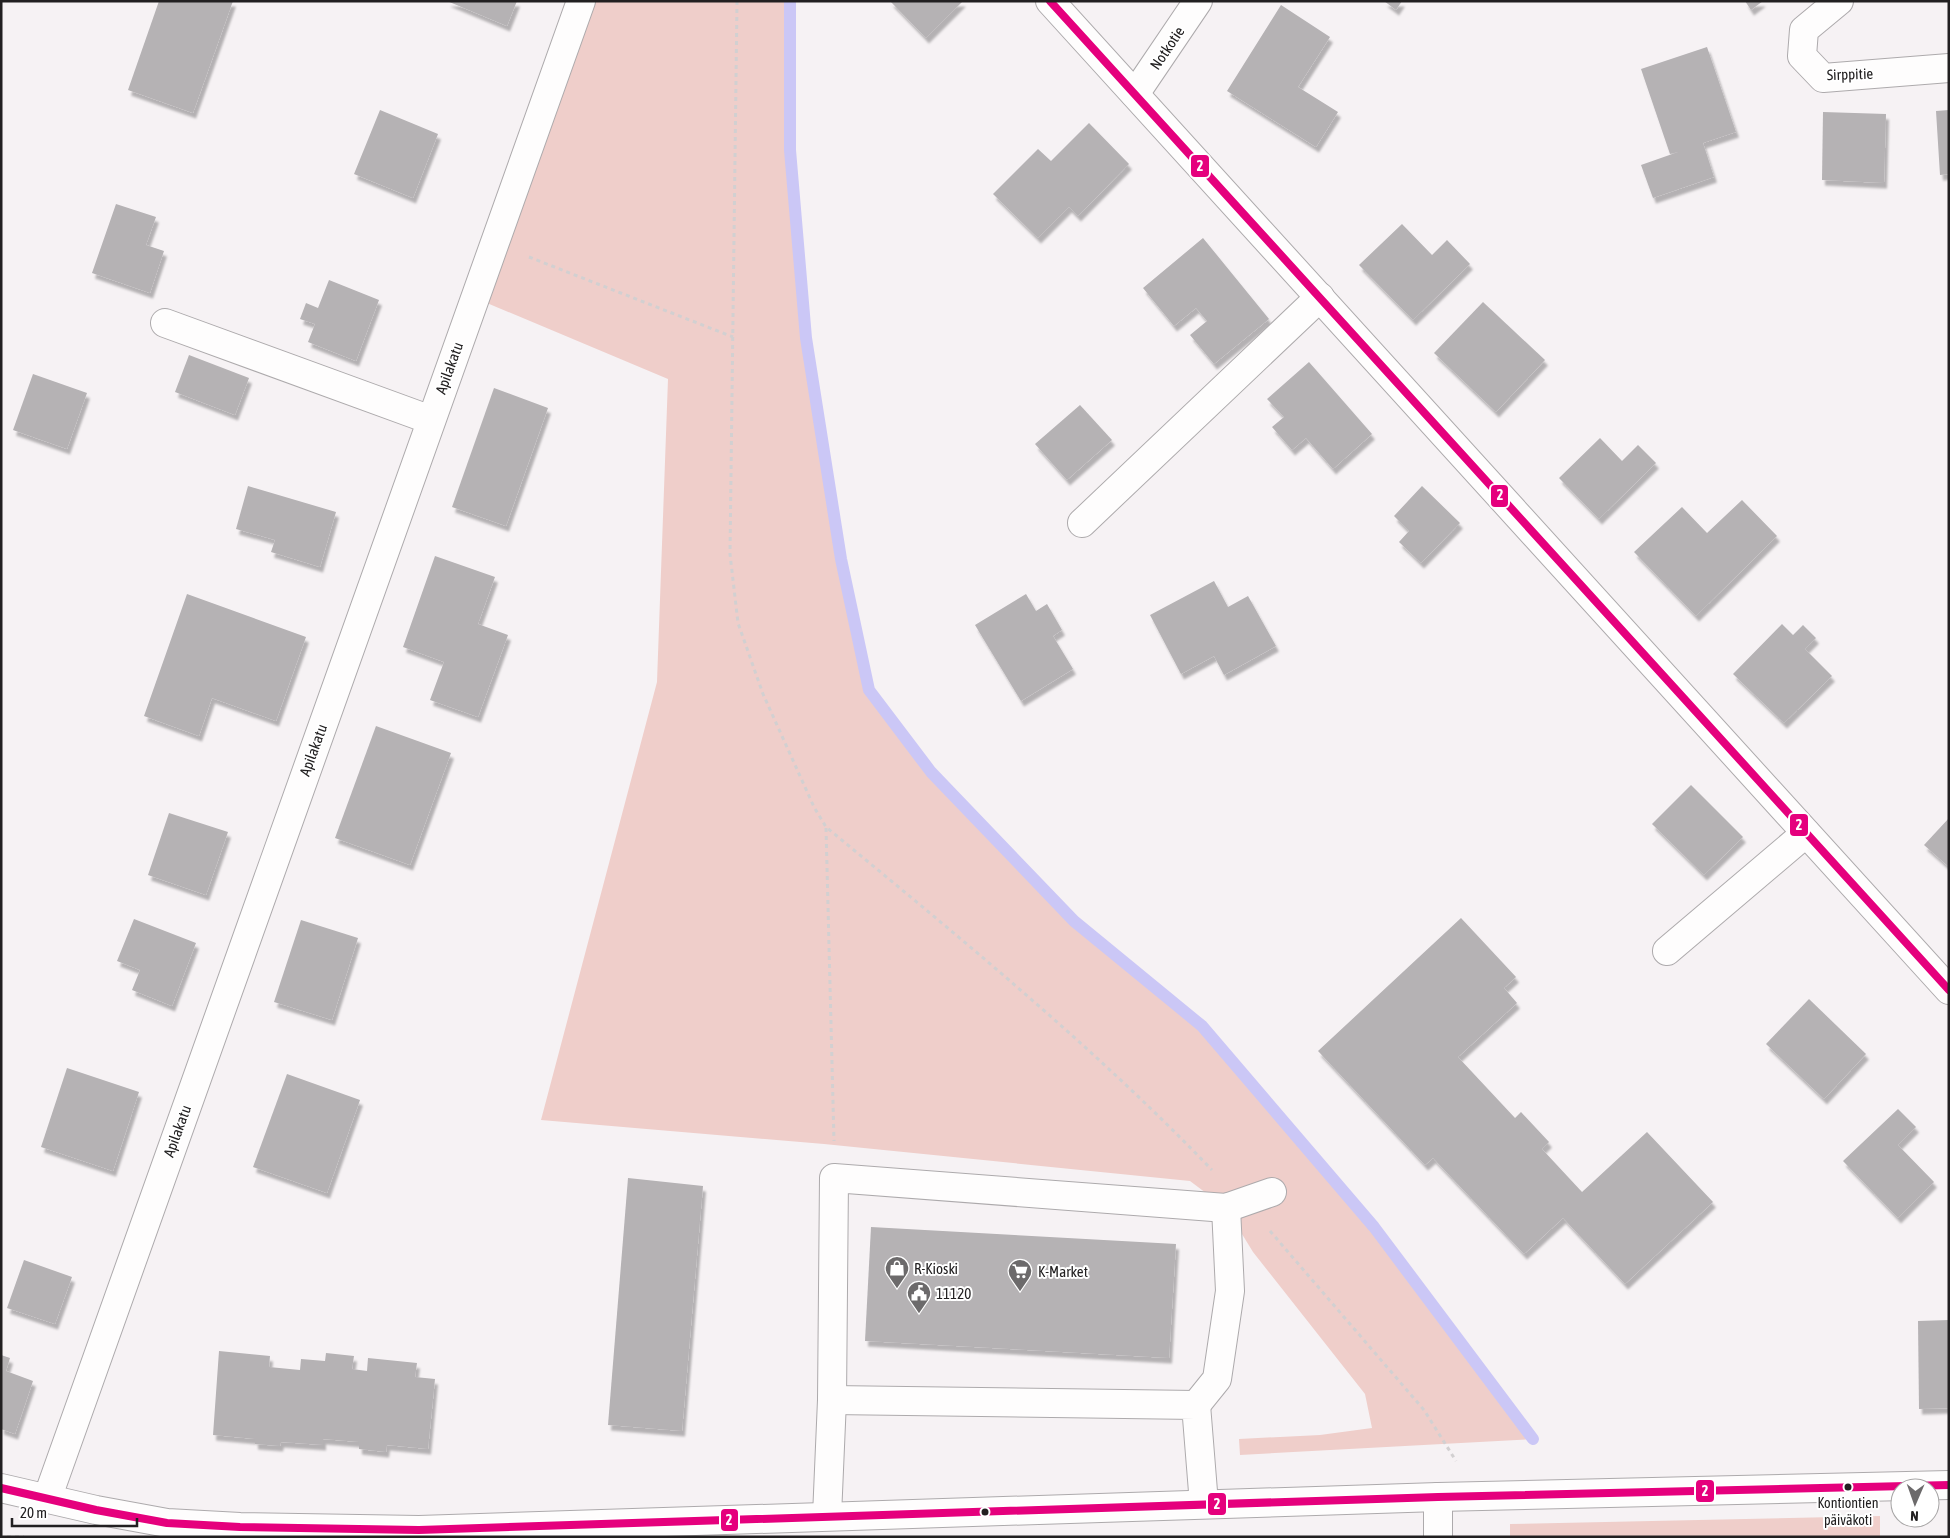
<svg xmlns="http://www.w3.org/2000/svg" width="1950" height="1538" font-family="'Asap Condensed',sans-serif">
	<style>
		.green { fill: #efceca }
		.lines { fill: none; stroke-linecap: round; stroke-linejoin: round }
		.stream { stroke: #cbc7f6; stroke-width: 12 }
		.building { fill: #b5b2b4; filter: url(#shadow) }
		.minor-casing { stroke: #adaaac; stroke-width: 30 }
		.path { stroke: #d2d0d1; stroke-width: 3; stroke-dasharray: 4 4; stroke-linecap: butt }
		.minor { stroke: #fefdfd; stroke-width: 28 }
		.bus-1-casing { stroke: #fff; stroke-width: 11 }
		.bus-1 { stroke: #e5007d; stroke-width: 8 }
		.bus-dot { fill: #222021; stroke: #fff; stroke-width: 2 }
		.labels { text-anchor: middle; dominant-baseline: central; stroke-width: 4; stroke-linejoin: round; paint-order: stroke }
		.bus-label { font-size: 14px; fill: #222021; stroke: #fff }
		.street-label { font-size: 15px; fill: #222021; stroke: #fff }
		.poi-label { font-size: 15px; fill: #222021; stroke: #fff; text-anchor: start }
		.line-badge { stroke: #fff; stroke-width: 2 }
		.badge-label { font-size: 14px; text-anchor: middle; font-weight: bold; fill: #fff }
	</style>
	<defs>
		<filter id="shadow"><feDropShadow dx="3" dy="5.5" stdDeviation="1" flood-color="#0004"/></filter>
	</defs>
	<rect width="100%" height="100%" fill="#f6f2f4"/>
	<g class="green">
		<polygon points="581,1 790,1 790,150 806,338 841,559 869,690 931,772 1074,921 1202,1026 1374,1227 1533,1439 1240,1455 1239,1439 1320,1435 1372,1428 1365,1394 1253,1252 1226,1208 1190,1181 824,1144 541,1120 657,682 668,379 475,298"/>
		<polygon points="1880,1516 1880,1537 1510,1537 1510,1524"/>
	</g>
	<g class="lines">
		<polyline class="stream" points="790,1 790,150 806,338 841,559 869,690 931,772 1074,921 1202,1026 1374,1227 1533,1439"/>
	</g>
	<g class="building">
		<polygon points="159,1 233,1 193,113 128,90"/>
		<polygon points="447,1 517,1 507,26"/>
		<polygon points="890,1 963,1 926,38"/>
		<polygon points="1384,1 1402,1 1396,10"/>
		<polygon points="1745,1 1763,1 1751,10"/>
		<polygon points="1281,5 1330,37 1298,87 1338,112 1316,147 1227,91"/>
		<polygon points="1707,47 1736,132 1703,143 1714,177 1653,198 1641,165 1678,152 1670,154 1641,69"/>
		<polygon points="380,110 438,134 413,198 354,174"/>
		<polygon points="1949,110 1949,174 1940,175 1936,111"/>
		<polygon points="1823,112 1886,114 1884,183 1822,180"/>
		<polygon points="1089,123 1129,164 1078,216 1069,207 1038,238 993,194 1038,149 1051,161"/>
		<polygon points="116,204 156,217 146,245 164,251 150,293 92,273"/>
		<polygon points="1402,224 1432,255 1447,240 1470,264 1413,320 1359,265"/>
		<polygon points="1203,238 1269,319 1214,364 1190,335 1207,321 1196,308 1174,326 1143,288"/>
		<polygon points="329,280 379,300 356,361 308,342 315,324 300,319 306,303 318,308"/>
		<polygon points="1483,302 1545,360 1496,412 1434,353"/>
		<polygon points="189,355 249,378 235,415 175,392"/>
		<polygon points="1309,362 1372,434 1333,469 1306,438 1292,450 1272,427 1284,417 1267,399"/>
		<polygon points="33,374 87,393 67,449 13,430"/>
		<polygon points="494,388 548,408 506,526 452,507"/>
		<polygon points="1080,405 1112,440 1067,480 1035,444"/>
		<polygon points="1600,438 1622,461 1638,445 1656,463 1599,519 1559,478"/>
		<polygon points="248,486 336,512 320,567 271,552 275,540 236,529"/>
		<polygon points="1422,486 1460,523 1421,563 1399,542 1409,531 1394,516"/>
		<polygon points="1742,500 1777,536 1696,616 1634,552 1682,507 1707,533"/>
		<polygon points="435,556 495,577 478,624 508,635 478,717 430,700 444,662 403,647"/>
		<polygon points="1214,581 1228,607 1248,596 1276,646 1224,675 1214,656 1181,674 1150,615"/>
		<polygon points="187,594 306,637 276,721 212,698 199,736 144,716"/>
		<polygon points="1026,594 1036,611 1047,604 1062,630 1053,636 1073,669 1021,701 975,625"/>
		<polygon points="1782,624 1793,635 1803,625 1816,638 1805,649 1832,676 1784,723 1733,674"/>
		<polygon points="376,726 451,753 410,865 335,838"/>
		<polygon points="1691,785 1743,837 1704,875 1652,824"/>
		<polygon points="169,813 228,832 206,895 148,875"/>
		<polygon points="1949,818 1949,867 1924,845"/>
		<polygon points="1461,918 1516,977 1504,988 1517,1003 1458,1057 1515,1118 1521,1112 1549,1142 1542,1149 1582,1192 1647,1132 1713,1202 1625,1284 1563,1218 1524,1254 1433,1158 1425,1165 1318,1051"/>
		<polygon points="134,919 196,943 172,1006 132,990 140,970 117,961"/>
		<polygon points="301,920 358,938 332,1020 274,1002"/>
		<polygon points="1809,999 1866,1054 1824,1099 1766,1044"/>
		<polygon points="67,1068 139,1092 113,1171 41,1147"/>
		<polygon points="287,1074 360,1100 327,1193 253,1167"/>
		<polygon points="1898,1109 1916,1127 1898,1145 1934,1182 1898,1218 1843,1161"/>
		<polygon points="628,1178 703,1186 682,1431 608,1425"/>
		<polygon points="871,1227 1176,1244 1169,1358 865,1341"/>
		<polygon points="24,1260 72,1277 55,1324 7,1308"/>
		<polygon points="1949,1320 1949,1408 1919,1409 1918,1321"/>
		<polygon points="219,1351 270,1356 269,1367 300,1370 301,1359 325,1361 326,1353 354,1356 352,1369 367,1371 368,1358 417,1363 415,1377 435,1379 428,1449 387,1445 386,1452 359,1449 359,1442 323,1439 323,1445 281,1442 280,1446 255,1444 255,1439 213,1435"/>
		<polygon points="1,1355 10,1358 6,1371 33,1381 15,1434 1,1429"/>
	</g>
	<g class="lines">
		<g class="minor-casing">
			<g id="minor">
				<polyline points="1050,1 1949,990"/>
				<polyline points="1839,1 1804,30 1802,56 1823,78 1949,68"/>
				<polyline points="1135,94 1198,1"/>
				<polyline points="165,323 431,420"/>
				<polyline points="1082,523 1320,297"/>
				<polyline points="1667,951 1806,833"/>
				<polyline points="832,1400 1196,1405 1204,1504"/>
				<polyline points="1196,1405 1217,1379 1230,1291 1226,1208"/>
				<polyline points="1,1488 96,1510 167,1523 240,1527 419,1530 1438,1497 1949,1485"/>
				<polyline points="47,1499 581,1"/>
				<polyline points="827,1516 832,1400 834,1178 1226,1208 1272,1192"/>
				<polyline points="1438,1537 1438,1497"/>
			</g>
		</g>
		<g class="path">
			<path d="M737 1 730 554 738 623 763 694 814 807 826 827C959 937 1093 1046 1212 1170"/>
			<polyline points="529,257 733,337"/>
			<polyline points="826,828 834,1141"/>
			<polyline points="1270,1231 1424,1410 1456,1461"/>
			<polyline points="7,1537 24,1537"/>
		</g>
		<use href="#minor" class="minor"/>
		<g class="bus-1-casing">
			<g id="bus-1">
				<polyline points="1050,1 1949,990"/>
				<polyline points="1,1488 96,1510 167,1523 240,1527 419,1530 1438,1497 1949,1485"/>
			</g>
		</g>
		<use href="#bus-1" class="bus-1"/>
	</g>
	<defs>
		<g id="shop-pin" transform="scale(1.25)"><path d="M0 17L-7.5 6A9.5 9.5 0 1 1 7.5 6Z" fill="#6c6a6b" stroke="#fff"/><path d="M-5-2.5h2.3a2.7 3.5 0 0 1 5.4 0H5L5.5 6h-11ZM-1.5-2.5h3a1.5 2.3 0 0 0-3 0Z" fill="#fff"/></g>
		<g id="supermarket-pin" transform="scale(1.25)"><path d="M0 17L-7.5 6A9.5 9.5 0 1 1 7.5 6Z" fill="#6c6a6b" stroke="#fff"/><path d="M-6-5.5h2.5l.6 2H6L4.5 2H-2.5L-4.4-4H-6ZM-1.5 3.2a1.3 1.3 0 1 0 .1 0ZM3 3.2a1.3 1.3 0 1 0 .1 0Z" fill="#fff"/></g>
		<g id="civic-pin" transform="scale(1.25)"><path d="M0 17L-7.5 6A9.5 9.5 0 1 1 7.5 6Z" fill="#6c6a6b" stroke="#fff"/><path d="M-.6-6.5H3V-4.5H.6V-3L4-1V1h2V6H-6V1h2V-1L-.6-3ZM-1.2 2.5V6h2.4V2.5Z" fill="#fff"/></g>
	</defs>
	<g fill-rule="evenodd">
		<use href="#shop-pin" x="897" y="1268"/>
		<use href="#supermarket-pin" x="1020" y="1271"/>
		<use href="#civic-pin" x="919" y="1293"/>
	</g>
	<g class="bus-dot">
		<circle cx="1848" cy="1487" r="4.5"/>
		<circle cx="985" cy="1512" r="4.5"/>
	</g>
	<g class="labels">
		<g class="bus-label">
			<text x="1848" y="1503">Kontiontien<tspan x="1848" dy="17">päiväkoti</tspan></text>
		</g>
		<g class="street-label">
			<text transform="translate(1167 48) rotate(-56)">Notkotie</text>
			<text transform="translate(1850 74) rotate(-2)">Sirppitie</text>
			<text transform="translate(449 368) rotate(-70)">Apilakatu</text>
			<text transform="translate(313 750) rotate(-70)">Apilakatu</text>
			<text transform="translate(177 1131) rotate(-70)">Apilakatu</text>
		</g>
		<g class="poi-label">
			<text x="914" y="1268">R-Kioski</text>
			<text x="1038" y="1271">K-Market</text>
			<text x="936" y="1293">11120</text>
		</g>
	</g>
	<g class="line-badge">
		<rect x="1190" y="154" width="20" height="24" rx="5" fill="#e5007d"/>
		<rect x="1490" y="484" width="19" height="24" rx="5" fill="#e5007d"/>
		<rect x="1789" y="813" width="20" height="24" rx="5" fill="#e5007d"/>
		<rect x="1695" y="1479" width="20" height="24" rx="5" fill="#e5007d"/>
		<rect x="1207" y="1492" width="20" height="24" rx="5" fill="#e5007d"/>
		<rect x="720" y="1508" width="19" height="24" rx="5" fill="#e5007d"/>
	</g>
	<g class="badge-label">
		<text x="1200" y="171">2</text>
		<text x="1500" y="500">2</text>
		<text x="1799" y="830">2</text>
		<text x="1705" y="1496">2</text>
		<text x="1217" y="1509">2</text>
		<text x="729" y="1525">2</text>
	</g>
	<rect width="1950" height="1538" fill="none" stroke="#222021" stroke-width="5"/>
	<g transform="translate(1915 1503) rotate(182)"><circle r="24" fill="#ffffff" stroke="#a7a6a6"/>
	<path d="M0-4L9 19L0 12L-9 19Z" fill="#6c6a6b"/>
	<text y="-8" font-size="14" font-weight="bold" text-anchor="middle" fill="#222021">N</text>
	</g>
	<path d="M12 1518v8h125v-8" fill="none" stroke="#222021" stroke-width="2.5"/>
	<text x="20" y="1518" font-size="15" fill="#222021" stroke="#ffffff" stroke-width="4" paint-order="stroke">20 m</text>
</svg>
